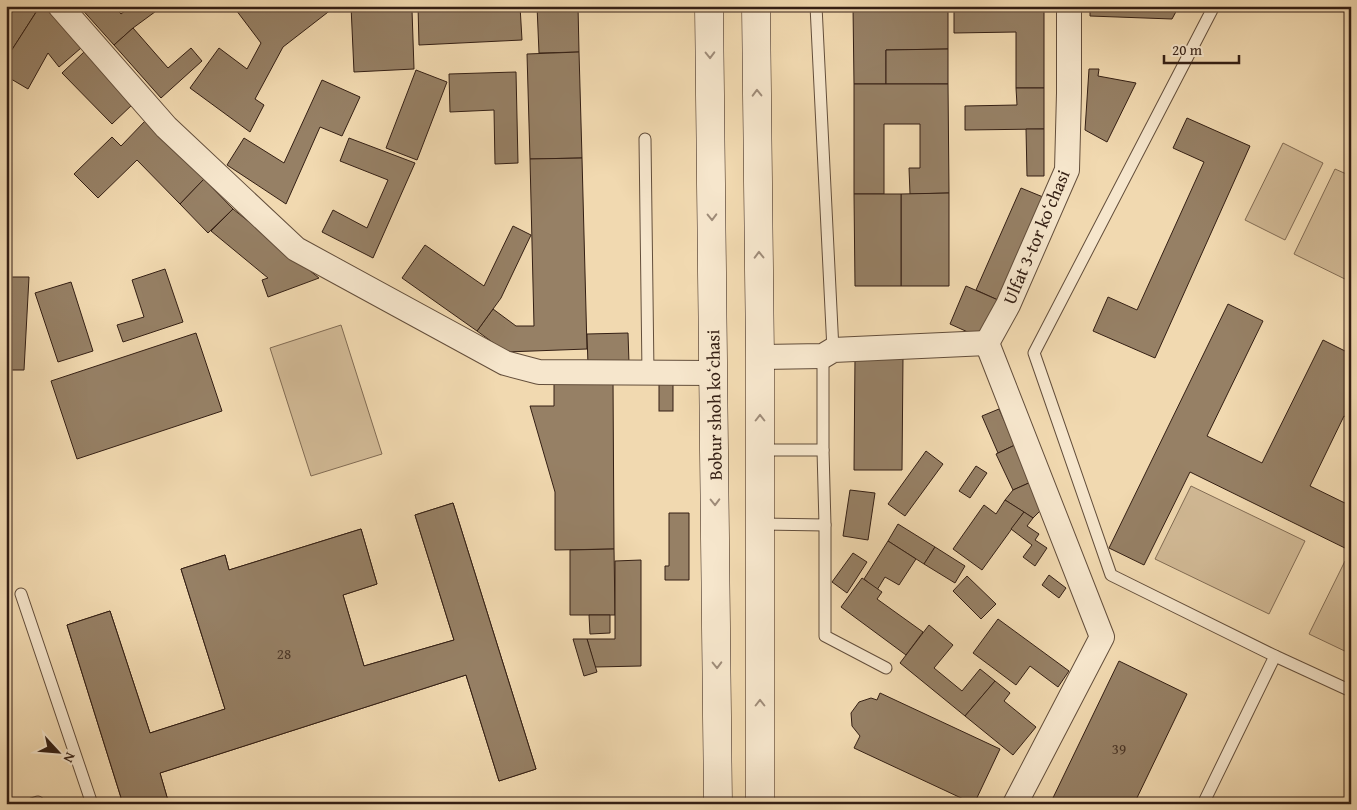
<svg xmlns="http://www.w3.org/2000/svg" width="1357" height="810" font-family="'Gentium Book Plus',serif">
	<style>
		.green { fill: #d1b995; stroke: #826c54 }
		.building { fill: #968065; stroke: #341f14; fill-rule: evenodd }
		.lines { fill: none; stroke-linecap: round; stroke-linejoin: round }
		.service-casing { stroke: #634e3b; stroke-width: 13 }
		.minor-casing { stroke: #634e3b; stroke-width: 26 }
		.secondary-casing { stroke: #341f14; stroke-width: 29 }
		.service { stroke: #f6e6cc; stroke-width: 11 }
		.minor { stroke: #f6e6cc; stroke-width: 24 }
		.secondary { stroke: #f6e6cc; stroke-width: 28 }
		.oneway { stroke: #9f8c79 }
		.labels { text-anchor: middle; dominant-baseline: central; stroke-width: 4.5; stroke-linejoin: round; paint-order: stroke }
		.number-label { font-size: 15px; fill: #4c3728 }
		.street-label { font-size: 18px; fill: #341f14; stroke: #f6e6cc }
	</style>
	<rect width="100%" height="100%" fill="#f1d9b0"/>
	<filter id="stains"><feTurbulence type="fractalNoise" baseFrequency=".004" numOctaves="4"/><feColorMatrix values="0 0 0 0 .2 0 0 0 0 .09 0 0 0 0 .02 0 0 0 .5 -.17"/></filter>
	<radialGradient id="worn" r=".72"><stop offset=".6" stop-color="#630" stop-opacity="0"/><stop offset="1" stop-color="#630" stop-opacity=".3"/></radialGradient>
	<g class="green">
		<polygon points="1283,143 1323,163 1285,240 1245,220"/>
		<polygon points="1335,169 1351,176 1351,282 1294,254"/>
		<polygon points="341,325 382,454 311,476 270,348"/>
		<polygon points="1191,486 1305,541 1269,614 1155,559"/>
		<polygon points="1345,561 1351,564 1351,654 1309,634"/>
	</g>
	<g class="building">
		<polygon points="6,6 40,6 6,59"/>
		<polygon points="40,6 46,6 81,48 59,67 48,53 28,89 6,76 6,59"/>
		<polygon points="79,6 114,6 121,14 131,6 163,6 133,28 114,45"/>
		<polygon points="233,6 329,6 332,9 283,47 255,99 264,105 250,132 190,88 219,48 247,69 261,43"/>
		<polygon points="351,6 378,6 378,11 412,10 414,69 354,72"/>
		<polygon points="418,6 520,6 522,40 419,45"/>
		<polygon points="537,6 578,6 579,52 539,53"/>
		<polygon points="954,6 1044,6 1044,88 1016,88 1016,32 954,33"/>
		<polygon points="1090,6 1179,6 1172,19 1090,16"/>
		<polygon points="853,7 948,7 948,49 886,50 886,84 854,84"/>
		<polygon points="133,28 168,68 191,48 202,61 161,98 114,45"/>
		<polygon points="948,49 948,84 886,84 886,50"/>
		<polygon points="84,52 134,103 112,124 62,73"/>
		<polygon points="579,52 582,158 530,159 527,54"/>
		<polygon points="1089,69 1099,69 1098,76 1136,83 1107,142 1085,130"/>
		<polygon points="416,70 447,82 417,160 386,148"/>
		<polygon points="516,72 518,163 495,164 494,110 450,112 449,74"/>
		<polygon points="322,80 360,97 342,136 320,127 286,204 227,165 244,138 284,163"/>
		<polygon points="854,84 948,84 949,193 910,194 909,168 920,168 920,124 884,124 884,194 854,194"/>
		<polygon points="1016,88 1044,88 1044,129 965,130 965,106 1017,105"/>
		<polygon points="1187,118 1250,146 1155,358 1093,331 1108,297 1137,310 1204,162 1173,148"/>
		<polygon points="146,120 204,179 180,204 137,160 98,198 74,174 112,137 121,146"/>
		<polygon points="1026,129 1044,129 1044,176 1027,176"/>
		<polygon points="349,138 415,163 373,258 322,232 333,210 367,228 388,180 340,161"/>
		<polygon points="582,158 587,349 506,352 477,331 493,309 516,326 534,326 530,159"/>
		<polygon points="204,179 233,209 208,233 180,204"/>
		<polygon points="1021,188 1043,197 998,300 976,290"/>
		<polygon points="949,193 949,286 901,286 901,194"/>
		<polygon points="854,194 901,194 901,286 855,286"/>
		<polygon points="233,209 319,278 268,297 262,280 268,278 211,231"/>
		<polygon points="513,226 531,235 501,298 477,331 402,278 425,245 484,286"/>
		<polygon points="165,269 183,322 123,342 117,325 144,317 132,280"/>
		<polygon points="6,277 29,277 24,370 6,370 8,302 6,302"/>
		<polygon points="71,282 93,351 58,362 35,293"/>
		<polygon points="966,286 998,300 981,338 950,324"/>
		<polygon points="1228,304 1263,321 1207,436 1262,463 1323,340 1351,354 1351,420 1344,416 1310,486 1351,506 1351,551 1190,472 1144,565 1109,548"/>
		<polygon points="196,333 222,411 77,459 51,381"/>
		<polygon points="628,333 629,363 588,365 587,334"/>
		<polygon points="855,357 903,357 902,470 854,470"/>
		<polygon points="613,377 614,549 555,550 555,492 530,406 554,406 554,378"/>
		<rect x="659" y="384" width="14" height="27"/>
		<polygon points="999,409 1015,445 998,453 982,416"/>
		<polygon points="1015,445 1031,482 1013,490 996,454"/>
		<polygon points="926,451 943,464 905,516 888,504"/>
		<polygon points="976,466 987,473 970,498 959,491"/>
		<polygon points="1031,482 1041,510 1033,518 1005,500 1013,490"/>
		<polygon points="850,490 875,493 868,540 843,536"/>
		<polygon points="1005,500 1024,512 982,570 953,549 984,505 996,514"/>
		<path d="M453 503 536 769 499 781 466 675 160 773 169 804H123L67 625 110 611 150 733 225 709 181 569 225 555 229 570 361 529 377 584 343 595 364 666 454 640 415 515ZM313 607 332 673 272 692 252 625Z"/>
		<polygon points="453,503 536,769 499,781 466,675 160,773 169,804 123,804 67,625 110,611 150,733 225,709 181,569 225,555 229,570 361,529 377,584 343,595 364,666 454,640 415,515"/>
		<polygon points="1024,512 1033,518 1027,526 1039,534 1035,540 1047,548 1035,566 1023,557 1032,545 1011,529"/>
		<polygon points="669,513 689,513 689,580 665,580 665,566 669,566"/>
		<polygon points="898,524 935,547 924,564 888,541"/>
		<polygon points="888,541 916,559 899,585 885,577 877,590 864,579"/>
		<polygon points="935,547 965,566 955,583 924,564"/>
		<polygon points="614,549 615,615 570,615 570,550"/>
		<polygon points="853,553 867,562 847,593 832,582"/>
		<polygon points="641,560 641,666 595,667 587,639 615,639 615,561"/>
		<polygon points="1049,575 1066,588 1059,598 1042,585"/>
		<polygon points="967,576 996,604 981,619 953,591"/>
		<polygon points="862,578 882,592 877,599 923,632 906,655 841,607"/>
		<polygon points="589,615 610,615 610,633 590,634"/>
		<polygon points="998,619 1069,671 1058,687 1030,666 1016,685 973,653"/>
		<polygon points="929,625 953,645 934,668 962,691 980,669 995,681 965,716 900,663"/>
		<polygon points="573,639 587,639 597,672 584,676"/>
		<polygon points="1119,661 1187,694 1134,804 1055,804 1051,802"/>
		<polygon points="995,681 1010,693 1004,701 1036,727 1013,755 965,716"/>
		<polygon points="880,693 1000,749 974,804 854,748 860,736 852,726 851,713 859,702 871,698 877,700"/>
	</g>
	<g class="lines">
		<g class="service-casing">
			<g id="service">
				<polyline points="816,6 833,350"/>
				<polyline points="645,139 648,373"/>
				<polyline points="760,450 823,450 823,356"/>
				<polyline points="760,524 825,525 823,450"/>
				<polyline points="825,525 825,636 886,668"/>
				<polyline points="21,594 92,804"/>
				<polyline points="1275,656 1351,691"/>
				<polyline points="32,804 38,802 38,804"/>
				<polyline points="1203,804 1275,656 1111,575 1034,353 1214,6"/>
			</g>
		</g>
		<g class="minor-casing">
			<g id="minor">
				<polyline points="60,6 166,127 296,249 505,363 539,372 714,373"/>
				<polyline points="987,343 1102,637 1015,804"/>
				<polyline points="987,343 1008,305 1067,170 1069,93 1069,6"/>
				<polyline points="760,357 823,356 833,350 987,343"/>
			</g>
		</g>
		<g class="secondary-casing">
			<g id="secondary">
				<polyline points="709,6 718,804"/>
				<polyline points="756,6 760,357 760,804"/>
			</g>
		</g>
		<use href="#service" class="service"/>
		<use href="#minor" class="minor"/>
		<use href="#secondary" class="secondary"/>
	</g>
	<defs><path id="oneway-chevron" d="M-2-3.5L2.5 0L-2 3.5" fill="none" stroke-width="1.6" stroke-linecap="round" stroke-linejoin="round" transform="scale(1.25)"/></defs>
	<g class="oneway">
		<use href="#oneway-chevron" transform="translate(710 55) rotate(89)"/>
		<use href="#oneway-chevron" transform="translate(757 93) rotate(-91)"/>
		<use href="#oneway-chevron" transform="translate(712 217) rotate(89)"/>
		<use href="#oneway-chevron" transform="translate(759 255) rotate(-91)"/>
		<use href="#oneway-chevron" transform="translate(760 418) rotate(-90)"/>
		<use href="#oneway-chevron" transform="translate(715 502) rotate(89)"/>
		<use href="#oneway-chevron" transform="translate(717 665) rotate(89)"/>
		<use href="#oneway-chevron" transform="translate(760 703) rotate(-90)"/>
	</g>
	<g class="labels">
		<g class="number-label">
			<text x="284" y="653">28</text>
			<text x="1119" y="748">39</text>
		</g>
		<g class="street-label">
			<text transform="translate(1036 237) rotate(-67)">Ulfat 3-tor koʻchasi</text>
			<text transform="translate(714 405) rotate(-91)">Bobur shoh koʻchasi</text>
		</g>
	</g>
	<rect width="1357" height="810" fill="none" stroke="#f1d9b0" stroke-width="25"/>
	<rect x="8" y="8" width="1342" height="795" fill="none" stroke="#341f14" stroke-width="2.5"/>
	<rect x="12" y="12" width="1332" height="785" fill="none" stroke="#341f14"/>
	<g transform="translate(58 752) rotate(116)" stroke="#f6e6cc" stroke-width="4" paint-order="stroke">
	<path d="M0-4L9 19L0 12L-9 19Z" fill="#341f14"/>
	<text y="-8" font-size="14" font-weight="bold" text-anchor="middle" fill="#341f14">N</text>
	</g>
	<path d="M1164 55v8h75v-8" fill="none" stroke="#341f14" stroke-width="2.5"/>
	<text x="1172" y="55" font-size="15" fill="#341f14" stroke="#f6e6cc" stroke-width="4" paint-order="stroke">20 m</text>
	<rect width="100%" height="100%" filter="url(#stains)"/>
	<rect width="100%" height="100%" fill="url(#worn)"/>
</svg>
